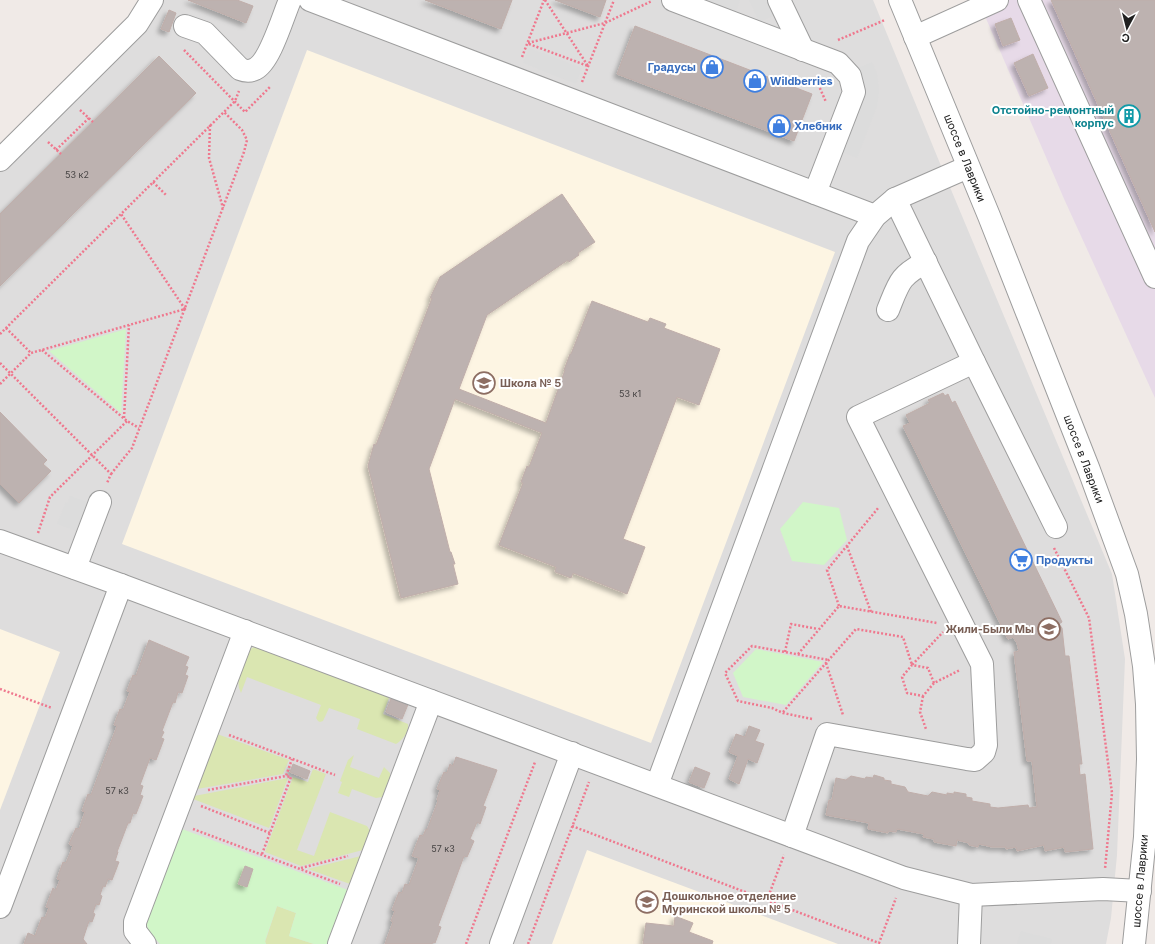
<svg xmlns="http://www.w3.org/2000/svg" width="1155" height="944" font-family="Inter,sans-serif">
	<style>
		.residential { fill: #dedddd; fill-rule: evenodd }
		.industrial { fill: #e7dae8 }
		.education { fill: #fdf5e3 }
		.grass { fill: #dae6b1 }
		.park { fill: #d1f6c8 }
		.parking { fill: #dcdcdc }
		.building { fill: #bdb2b0; stroke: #c0aeaa; filter: url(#shadow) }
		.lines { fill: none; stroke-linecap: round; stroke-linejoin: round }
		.minor-casing { stroke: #9d9d9d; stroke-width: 24 }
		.path { stroke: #ef788e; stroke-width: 2.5; stroke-dasharray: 2 2; stroke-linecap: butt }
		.minor { stroke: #fff; stroke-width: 22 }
		.labels { text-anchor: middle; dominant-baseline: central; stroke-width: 4; stroke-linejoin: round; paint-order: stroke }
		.number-label { font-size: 9px; fill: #474444 }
		.shop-label { font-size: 11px; font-weight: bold; fill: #366cbe; stroke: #fff; text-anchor: start }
		.culture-label { font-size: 11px; font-weight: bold; fill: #0d838f; stroke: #fff; text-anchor: end }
		.street-label { font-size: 11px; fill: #202020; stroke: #fff }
		.education-label { font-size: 11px; font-weight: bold; fill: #785e54; stroke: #fff; text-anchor: start }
	</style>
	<defs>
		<filter id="shadow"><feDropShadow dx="-3.5" dy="3.5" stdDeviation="2" flood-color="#0004"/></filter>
	</defs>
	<rect width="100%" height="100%" fill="#f0eae7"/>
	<path class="residential" d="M141 0H873L939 161 1112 574 1125 659 1117 855 1111 918 1106 944H0V148L137 10ZM307 50 122 544 275 136Z"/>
	<polygon class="industrial" points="978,0 1155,0 1155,398 1065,201"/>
	<g class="education">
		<polygon points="307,50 835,252 651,743 122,544"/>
		<polygon points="0,629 60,652 0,810"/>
		<polygon points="587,850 838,944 552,944"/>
	</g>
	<g class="grass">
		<path d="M257 645 390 695 383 714 408 724C409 732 403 740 396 744L357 729 360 719 329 708 323 721 320 722 318 721 316 718 321 705 247 677 241 693 239 688 238 679 249 650Z"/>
		<polygon points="217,734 289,760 283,774 197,789"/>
		<polygon points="354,755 350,767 379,778 384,767 390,773 390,778 382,797 376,798 352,789 349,797 338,793 342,782 340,781 348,760"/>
		<polygon points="313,769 326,774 297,850 314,856 330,812 367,826 370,831 363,850 301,866 265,852 293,777 308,782"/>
		<polygon points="288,778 269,828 193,799 194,796"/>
		<polygon points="361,856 350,884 308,869"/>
		<polygon points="277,906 296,913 289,936 314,944 266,944 265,942"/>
	</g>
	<g class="park">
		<polygon points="126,329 121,413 49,351"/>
		<polygon points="803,502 839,508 847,540 824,565 792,561 780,529"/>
		<polygon points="756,649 823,662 786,705 743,697 733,673"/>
		<path d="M182 829 348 890 327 944H314L289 936 296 913 277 906 265 941 266 944H160C154 937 146 931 147 921Z"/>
	</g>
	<g class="parking">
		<polygon points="706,0 740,0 736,11"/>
		<polygon points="749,0 768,0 775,15 759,22"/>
		<polygon points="529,48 582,68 576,84 523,63"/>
		<polygon points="872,62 877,74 879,89 877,106 857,158 842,152 863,88 861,76 858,68"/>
		<polygon points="70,496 87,502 76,531 57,524 66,502 68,503"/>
		<polygon points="1021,931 1052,939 1051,944 1017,944"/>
	</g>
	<g class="building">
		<polygon points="188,0 237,0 253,6 246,23"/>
		<polygon points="425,0 512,0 501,29"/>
		<polygon points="555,0 606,0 600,17"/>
		<polygon points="1051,0 1155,0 1155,232"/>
		<polygon points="169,10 176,13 169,32 161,29"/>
		<polygon points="1011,18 1020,40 1003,46 995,24"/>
		<polygon points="635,26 812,94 794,141 617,74"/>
		<polygon points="1033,54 1048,88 1029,96 1014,63"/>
		<polygon points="159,56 196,93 0,286 0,214"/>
		<polygon points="562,194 595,242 578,253 579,255 569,262 568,260 487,315 459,389 546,423 565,370 564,370 570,354 571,354 592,301 648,322 650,318 666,324 664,328 720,349 699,405 677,397 623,539 645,547 627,594 573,573 571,578 555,572 556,567 499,545 523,483 521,482 527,466 529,467 542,433 455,399 429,469 450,552 451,552 455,564 453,564 458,584 401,598 368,466 374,444 376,445 432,298 430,298 440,277"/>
		<polygon points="943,393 945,396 948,394 952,403 955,401 1062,622 1059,624 1062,628 1065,656 1069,656 1082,764 1079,764 1080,775 1085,774 1093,849 1065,852 1064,847 1045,851 1044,845 1017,851 1016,847 1006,849 1006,847 992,847 979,844 978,847 969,845 969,843 957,840 956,846 934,842 934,839 923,837 924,834 897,829 896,832 888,831 888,833 868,829 869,823 826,815 829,800 832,800 836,778 846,780 851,776 865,779 866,777 873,778 874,775 884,778 884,780 891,781 891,784 905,787 908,792 928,796 932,792 947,795 947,793 954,794 954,792 966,794 966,797 972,798 972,801 990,804 990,807 998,808 1028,805 1029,808 1037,807 1032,761 1027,761 1014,652 1019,651 1017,643 1013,637 1008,639 903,426 910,423 906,415 930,403 928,400"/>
		<polygon points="0,412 47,460 43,464 51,471 19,503 0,484"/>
		<polygon points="149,640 189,657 185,666 188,667 185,675 188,676 182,693 178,692 175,703 173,702 162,731 164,732 161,738 164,739 156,760 150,758 140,785 143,786 140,795 143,796 136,814 133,813 130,823 128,823 117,852 118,852 115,861 119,862 112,880 108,879 105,887 103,886 100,895 102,896 99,905 96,904 93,913 95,914 92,922 89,921 83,939 87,944 24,944 28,933 35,936 42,917 45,918 49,908 46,907 53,888 56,890 60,880 57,879 63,862 66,863 73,846 69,844 76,828 79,829 85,812 82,811 88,794 91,795 117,726 114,725 120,709 123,710 130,692 127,691 133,675 136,676"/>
		<polygon points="392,696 409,702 402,719 386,712"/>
		<polygon points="749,726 760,730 755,741 764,744 757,763 748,759 739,784 729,779 738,756 729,752 736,734 745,737"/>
		<polygon points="456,757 497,770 483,806 486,807 480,824 477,822 470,839 474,841 467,857 464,856 438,926 441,927 435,943 433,942 432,944 385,944 393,922 391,921 395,911 392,910 399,892 402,893 405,884 409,885 419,858 412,856 420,835 423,836 426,829 427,830 438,801 437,800 440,790 437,789 441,779 444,772 447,773 450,764 453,766"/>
		<polygon points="293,764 310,771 307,779 290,772"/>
		<polygon points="695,767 710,773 704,788 689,782"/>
		<polygon points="245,866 253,869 247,887 238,884"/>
		<polygon points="675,916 693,923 689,932 713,941 712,944 643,944 646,923 674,926"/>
	</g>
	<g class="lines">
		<g class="minor-casing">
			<g id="minor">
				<polyline points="310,0 875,216"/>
				<polyline points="673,0 838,63 850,76 854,92 815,193"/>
				<polyline points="779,0 803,50"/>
				<polyline points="900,0 989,216 1089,470 1127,574 1136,614 1144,666 1147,704 1148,759 1145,837 1134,944"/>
				<polyline points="1029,0 1155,277"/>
				<path d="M185 26 205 33 240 69C245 71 249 72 255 69 270 62 283 16 290 0"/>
				<polyline points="915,37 997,0"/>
				<polyline points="0,160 137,24 152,0"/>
				<polyline points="895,199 974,362 1056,527"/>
				<path d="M888 310C899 283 899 276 926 262"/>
				<polyline points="0,541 121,585 904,878 971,895 1103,889 1140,891"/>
				<polyline points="75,568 100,502"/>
				<polyline points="657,785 858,241 875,216 895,199 968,167"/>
				<polyline points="792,836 827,734 967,759 975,760 984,752 986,745 982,664 858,417 974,362"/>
				<polyline points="0,907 121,585"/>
				<polyline points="145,944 135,931 135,922 245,631"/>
				<polyline points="339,944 431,701"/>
				<polyline points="501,944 572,753"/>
				<polyline points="969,944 971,895"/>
			</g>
		</g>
		<g class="path">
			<polyline points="545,0 588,66"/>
			<polyline points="838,40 885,20"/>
			<polyline points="528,43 605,23 652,1"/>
			<polyline points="529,44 588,66"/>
			<polyline points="184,50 245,112 270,87"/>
			<polyline points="522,57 544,0"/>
			<polyline points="815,77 826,102"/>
			<polyline points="582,82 614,0"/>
			<polyline points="80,110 93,122"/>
			<polyline points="210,125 209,158 223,208"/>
			<polyline points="48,142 61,154"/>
			<polyline points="56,150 89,118"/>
			<polyline points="153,182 167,196"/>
			<polyline points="6,328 31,353"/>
			<polyline points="0,334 230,106 235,101 239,91"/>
			<polyline points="42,350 127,421 139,428"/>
			<polyline points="0,363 111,474 107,483"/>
			<polyline points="0,384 31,353 185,309 121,214"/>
			<polyline points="124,418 129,325"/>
			<polyline points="111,474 132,448 244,152 247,140 242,130 224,112"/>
			<polyline points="38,533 50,497 127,421"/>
			<polyline points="847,546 871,612"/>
			<polyline points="1054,548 1089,618 1112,793 1105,869"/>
			<polyline points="839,606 827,570 879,507"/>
			<polyline points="785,652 791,624 818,629"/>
			<polyline points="798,654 839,606 937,623"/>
			<polyline points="826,663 843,715"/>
			<polyline points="934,683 928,668 912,665 902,677 907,693 923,696 934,683 960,670"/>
			<polyline points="0,689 52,708"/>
			<polyline points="923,696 920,712 926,729"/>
			<polyline points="783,712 856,629 903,637 912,665 943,632"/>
			<polyline points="812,719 783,713 772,708 738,701 725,673 752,646 829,660"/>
			<polyline points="229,735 335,775"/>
			<polyline points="208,790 286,776"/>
			<polyline points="201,806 270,833"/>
			<polyline points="572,826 879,943 896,898"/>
			<polyline points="193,829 340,884"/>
			<polyline points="262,854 291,777 286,776 292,759"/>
			<polyline points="301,868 348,856"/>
			<polyline points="767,900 784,855"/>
			<polyline points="466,944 535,762"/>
			<polyline points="528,944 589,782"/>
		</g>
		<use href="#minor" class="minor"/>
	</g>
	<defs>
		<g id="shop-ring" transform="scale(1.15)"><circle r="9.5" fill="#fff" stroke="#3f7fe0" stroke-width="1.5"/><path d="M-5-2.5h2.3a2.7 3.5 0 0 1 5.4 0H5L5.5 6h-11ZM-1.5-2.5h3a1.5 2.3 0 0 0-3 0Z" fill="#3f7fe0"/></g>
		<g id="building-ring" transform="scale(1.15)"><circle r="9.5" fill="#fff" stroke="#0f9aa8" stroke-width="1.5"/><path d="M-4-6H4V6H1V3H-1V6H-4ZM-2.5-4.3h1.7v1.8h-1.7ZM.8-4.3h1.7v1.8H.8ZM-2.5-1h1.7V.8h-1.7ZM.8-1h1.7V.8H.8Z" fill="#0f9aa8"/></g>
		<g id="school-ring" transform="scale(1.15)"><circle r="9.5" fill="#fff" stroke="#8d6e63" stroke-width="1.5"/><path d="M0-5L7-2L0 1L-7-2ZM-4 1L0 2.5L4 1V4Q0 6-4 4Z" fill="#8d6e63"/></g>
		<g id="supermarket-ring" transform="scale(1.15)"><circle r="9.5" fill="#fff" stroke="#3f7fe0" stroke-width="1.5"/><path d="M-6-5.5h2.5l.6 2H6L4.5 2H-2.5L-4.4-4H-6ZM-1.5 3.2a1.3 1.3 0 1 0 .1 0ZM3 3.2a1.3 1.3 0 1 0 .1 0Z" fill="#3f7fe0"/></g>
	</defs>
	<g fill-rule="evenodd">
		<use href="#shop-ring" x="712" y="67"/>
		<use href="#shop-ring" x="755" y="81"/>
		<use href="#building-ring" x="1129" y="116"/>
		<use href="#shop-ring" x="779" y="126"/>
		<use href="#school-ring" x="484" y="383"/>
		<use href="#supermarket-ring" x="1021" y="560"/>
		<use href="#school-ring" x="1049" y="629"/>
		<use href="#school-ring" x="647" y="902"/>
	</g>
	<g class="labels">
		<g class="number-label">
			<text x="77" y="174">53 к2</text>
			<text x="630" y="393">53 к1</text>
			<text x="117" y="790">57 к3</text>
			<text x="443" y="848">57 к3</text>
		</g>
		<g class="shop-label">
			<text x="696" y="67" text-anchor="end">Градусы</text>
			<text x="770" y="81">Wildberries</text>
			<text x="794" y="126">Хлебник</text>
			<text x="1036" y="560">Продукты</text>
		</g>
		<g class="culture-label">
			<text x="1114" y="110">Отстойно-ремонтный<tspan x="1114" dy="13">корпус</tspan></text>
		</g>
		<g class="street-label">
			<text transform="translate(965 158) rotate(68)">шоссе в Лаврики</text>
			<text transform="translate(1084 459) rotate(69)">шоссе в Лаврики</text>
			<text transform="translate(1140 881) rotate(-85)">шоссе в Лаврики</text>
		</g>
		<g class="education-label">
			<text x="500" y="383">Школа № 5</text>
			<text x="1034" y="629" text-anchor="end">Жили-Были Мы</text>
			<text x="662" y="896">Дошкольное отделение<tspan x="662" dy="13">Муринской школы № 5</tspan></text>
		</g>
	</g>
	<g transform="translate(1127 28) rotate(187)" stroke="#ffffff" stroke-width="3" paint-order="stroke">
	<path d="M0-3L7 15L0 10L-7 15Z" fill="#202020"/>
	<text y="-6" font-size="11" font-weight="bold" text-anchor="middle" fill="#202020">С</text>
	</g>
</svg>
